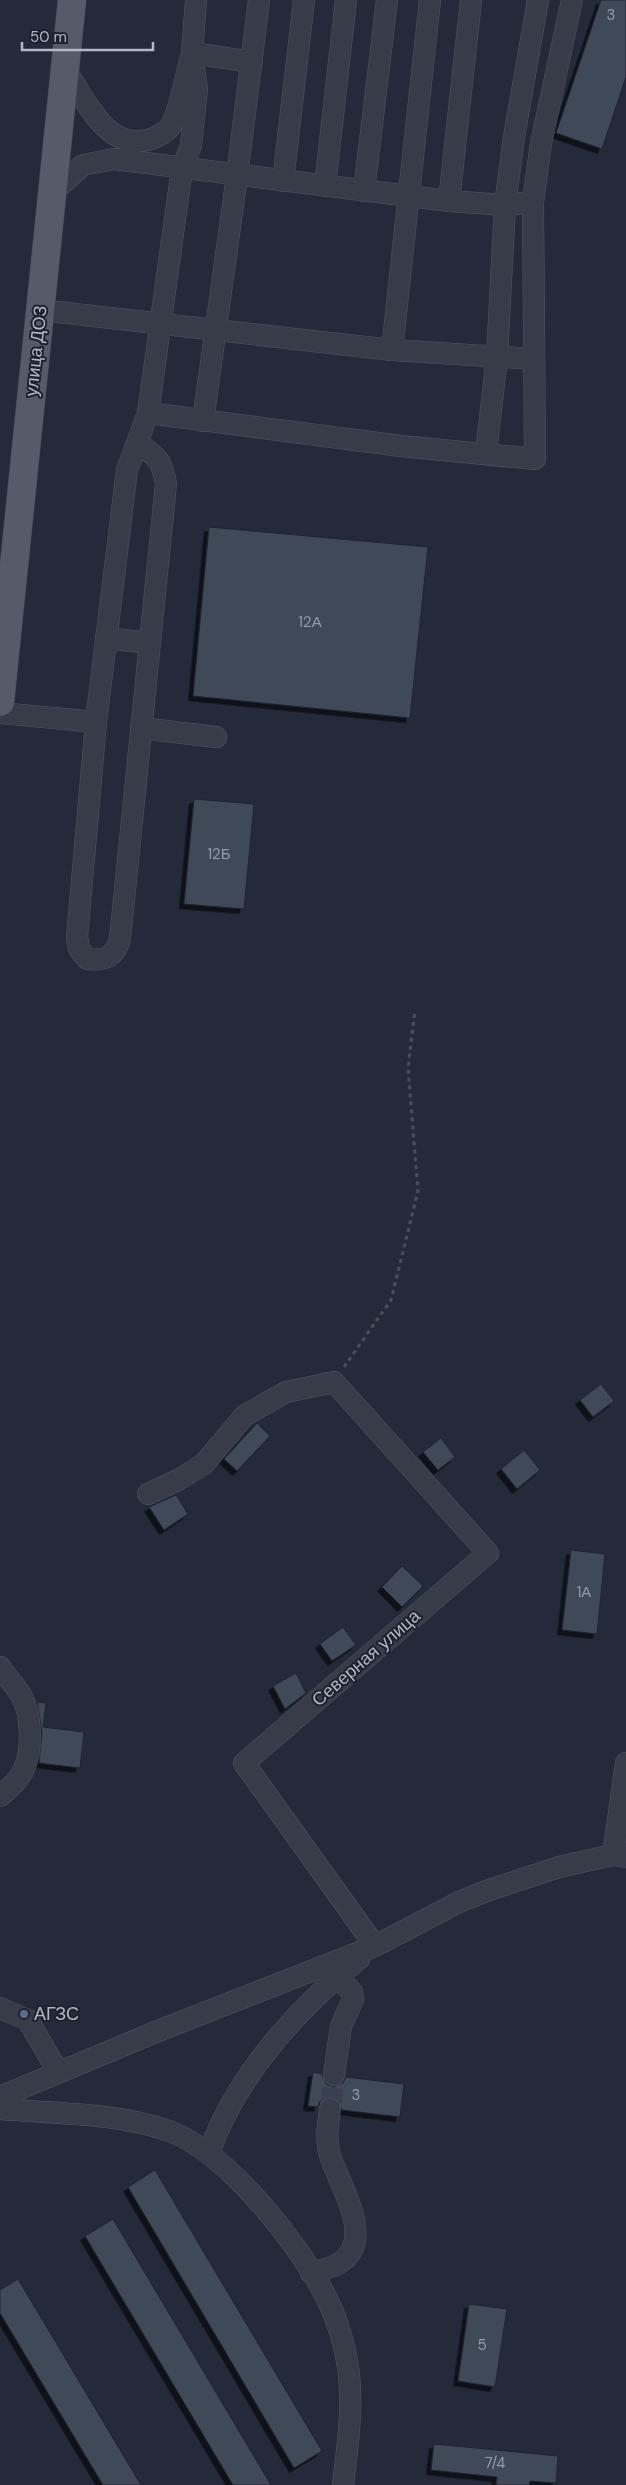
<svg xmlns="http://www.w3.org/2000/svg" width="626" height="2485" font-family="'DM Sans',sans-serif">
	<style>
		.building { fill: #414858; stroke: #1f2430; filter: url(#shadow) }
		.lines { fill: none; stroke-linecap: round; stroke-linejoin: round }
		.minor-tunnel { stroke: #393f4e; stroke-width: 21; stroke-dasharray: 21 11; stroke-linecap: butt }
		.minor-casing { stroke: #535764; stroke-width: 22 }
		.major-casing { stroke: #414652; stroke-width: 29 }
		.path { stroke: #445257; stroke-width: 3; stroke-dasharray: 4 4; stroke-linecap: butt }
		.minor { stroke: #383c49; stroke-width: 21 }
		.major { stroke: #565b69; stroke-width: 28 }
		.service-dot { fill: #5c6f8a; stroke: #1d222e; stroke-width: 2 }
		.labels { text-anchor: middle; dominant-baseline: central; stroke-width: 4; stroke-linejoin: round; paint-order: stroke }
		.number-label { font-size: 15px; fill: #969baa }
		.street-label { font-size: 18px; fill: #b3b7c5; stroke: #1d222e }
		.poi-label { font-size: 18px; fill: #b3b7c5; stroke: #1d222e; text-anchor: start }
	</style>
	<defs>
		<filter id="shadow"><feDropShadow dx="-4.5" dy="4.5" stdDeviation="0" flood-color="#0009"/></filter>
	</defs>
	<rect width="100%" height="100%" fill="#242a39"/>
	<g class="building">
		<polygon points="601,0 626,0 626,77 602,149 556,133"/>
		<polygon points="209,527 428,547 410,718 193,696"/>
		<polygon points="194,799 254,804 244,909 184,904"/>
		<polygon points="601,1384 614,1401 593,1417 580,1400"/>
		<polygon points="257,1423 270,1436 237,1471 224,1459"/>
		<polygon points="441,1438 455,1457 438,1470 423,1452"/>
		<polygon points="524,1450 540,1470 517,1489 501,1469"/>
		<polygon points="176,1495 188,1514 164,1530 149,1507"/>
		<polygon points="571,1550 605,1554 597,1634 562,1630"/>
		<polygon points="402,1566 423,1586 402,1607 382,1587"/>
		<polygon points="343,1627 356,1645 332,1661 320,1644"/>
		<polygon points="296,1673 306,1693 285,1709 273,1686"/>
		<polygon points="37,1702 46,1703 43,1727 84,1732 80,1768 39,1763 42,1732"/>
		<polygon points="313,2072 322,2074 326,2084 333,2087 343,2083 346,2077 404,2084 400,2117 342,2110 338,2099 331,2097 320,2101 318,2107 308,2106"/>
		<polygon points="155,2170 322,2451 294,2468 128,2187"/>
		<polygon points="113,2219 271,2485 233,2485 85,2236"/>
		<polygon points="18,2279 141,2485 103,2485 0,2313 0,2290"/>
		<polygon points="469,2304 507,2309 495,2387 458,2381"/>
		<polygon points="434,2444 558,2456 556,2483 530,2481 529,2485 496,2485 497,2477 431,2470"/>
	</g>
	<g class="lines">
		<polyline class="minor-tunnel" points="330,2109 334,2075"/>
		<g class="minor-casing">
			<g id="minor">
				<path d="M66 71C86 100 107 153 151 139 158 136 168 132 172 124 181 104 186 75 192 53L252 62"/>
				<polyline points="283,181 304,0"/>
				<polyline points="325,186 346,0"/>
				<polyline points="364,191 387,0"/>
				<polyline points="53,192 83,165 114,159 449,201 505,205 533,202"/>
				<polyline points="449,201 471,0"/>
				<polyline points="40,310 392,350 430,0"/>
				<polyline points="392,350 534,359"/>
				<polyline points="148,413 401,446 535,459 533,202 541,143 572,0"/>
				<polyline points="203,421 237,176 259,0"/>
				<path d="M138 444C158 457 162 460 166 484L120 939C115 957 105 961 87 959L79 949 77 937 96 722 127 470 148 413 182 169 191 145 197 89 192 53 196 0"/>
				<polyline points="486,453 497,357 505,205 514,137 538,0"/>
				<polyline points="106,638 148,643"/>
				<polyline points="0,713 96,722"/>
				<polyline points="141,728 216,737"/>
				<polyline points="148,1494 180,1479 204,1464 244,1416 286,1392 334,1382 488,1553 244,1763 375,1946"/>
				<path d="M0 1667C7 1677 15 1686 21 1695 32 1714 33 1752 23 1771 18 1781 9 1789 0 1796"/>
				<polyline points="613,1855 626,1763"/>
				<polyline points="0,2008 28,2020 58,2072"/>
				<polyline points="334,2075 341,2026 353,2000 352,1992 337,1976"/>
				<polyline points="0,2097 158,2031 375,1946 459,1902 489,1890 559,1867 613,1855 626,1857"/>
				<path d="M0 2109C55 2114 116 2112 169 2131 225 2151 296 2240 324 2293 337 2317 346 2348 349 2375 353 2412 347 2449 343 2485"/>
				<path d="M209 2153C236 2076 297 2009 359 1959"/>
				<path d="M311 2273C320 2270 333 2268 341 2262 376 2238 338 2183 330 2155 325 2139 328 2124 330 2109"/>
			</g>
		</g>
		<g class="major-casing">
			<polyline id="major" points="0,702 72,0"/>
		</g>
		<polyline class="path" points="344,1367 391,1300 418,1191 408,1068 415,1010"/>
		<use href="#minor" class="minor"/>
		<use href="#major" class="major"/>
	</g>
	<circle class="service-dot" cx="24" cy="2014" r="5"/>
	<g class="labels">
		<g class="number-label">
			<text x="611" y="15">3</text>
			<text x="310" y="622">12А</text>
			<text x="219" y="854">12Б</text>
			<text x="584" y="1592">1А</text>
			<text x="356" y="2095">3</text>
			<text x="482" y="2345">5</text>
			<text x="495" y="2463">7/4</text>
		</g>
		<g class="street-label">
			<text transform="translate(36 351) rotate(-84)">улица ДОЗ</text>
			<text transform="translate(366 1658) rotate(-41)">Северная улица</text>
		</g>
		<g class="poi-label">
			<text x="34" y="2014">АГЗС</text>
		</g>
	</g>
	<path d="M22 42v8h131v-8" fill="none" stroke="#b3b7c5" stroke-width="2.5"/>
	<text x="30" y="42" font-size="15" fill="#b3b7c5" stroke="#1d222e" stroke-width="4" paint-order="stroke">50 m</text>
</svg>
